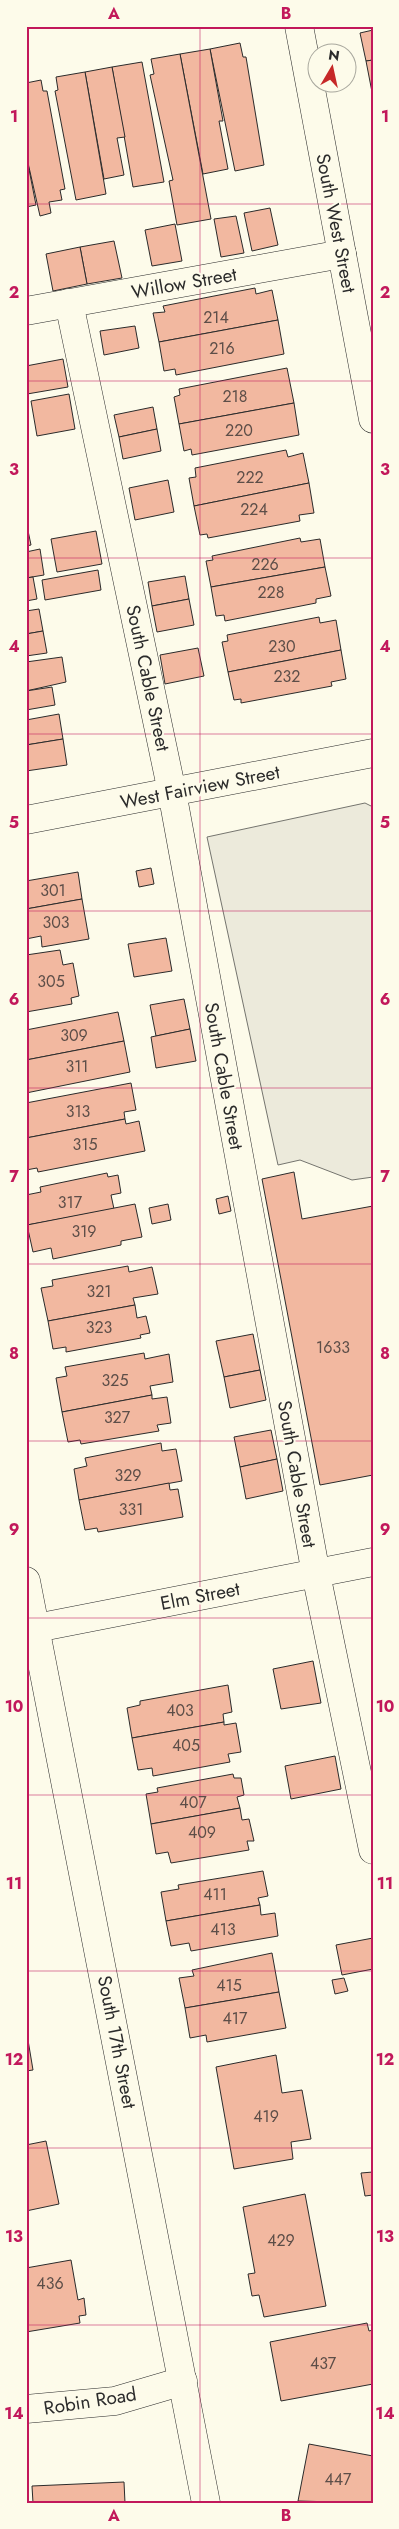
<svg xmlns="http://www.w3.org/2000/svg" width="399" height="2529" font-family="Jost,sans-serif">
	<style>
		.parking { fill: #eceadb; stroke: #74746e }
		.building { fill: #f2b8a0; stroke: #2b2b2b }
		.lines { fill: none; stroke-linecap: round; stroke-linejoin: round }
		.minor-casing { stroke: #2b2b2b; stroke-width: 29 }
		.minor { stroke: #fdfbea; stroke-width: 28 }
		.grid { fill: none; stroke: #c2185b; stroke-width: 1; stroke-opacity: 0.55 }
		.labels { text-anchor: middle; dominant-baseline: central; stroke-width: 4; stroke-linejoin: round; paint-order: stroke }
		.number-label { font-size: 16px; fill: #5d4e48 }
		.street-label { font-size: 19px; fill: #2b2b2b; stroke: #fdfbea }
		.neatline { fill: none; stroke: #c2185b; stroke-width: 2 }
		.grid-label { font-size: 16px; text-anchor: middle; font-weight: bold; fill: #c2185b }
	</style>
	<rect width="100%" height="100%" fill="#fdfbea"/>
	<polygon class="parking" points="365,803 373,807 373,1177 352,1180 300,1160 278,1165 207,837"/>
	<g class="building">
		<polygon points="373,30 373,60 366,61 360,33"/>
		<polygon points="240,43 243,57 246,57 264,165 235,171 210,49"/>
		<polygon points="210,49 223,121 219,121 228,169 203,174 180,54"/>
		<polygon points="180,54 211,219 177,225 169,181 173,180 150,75 154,74 151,59"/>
		<polygon points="373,60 373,92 372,92 366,61"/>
		<polygon points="142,62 164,182 133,187 112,67"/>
		<polygon points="112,67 125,137 117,138 124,175 104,179 85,72"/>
		<polygon points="85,72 106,194 76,200 55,91 58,90 56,77"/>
		<polygon points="41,80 43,91 47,91 65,189 60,190 62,200 49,202 51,213 40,216 26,154 26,83"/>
		<polygon points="26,154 36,205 26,207"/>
		<polygon points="270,208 278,245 252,251 244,213"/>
		<polygon points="236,216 244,253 221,257 214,219"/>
		<polygon points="175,224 182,261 152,266 145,230"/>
		<polygon points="114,241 122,278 87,284 80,247"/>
		<polygon points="80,247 87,284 53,291 46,254"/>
		<polygon points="255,288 256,294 272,290 278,320 159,342 153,313 165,312 163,306"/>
		<polygon points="278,320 284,354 176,375 175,369 164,371 159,342"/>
		<polygon points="135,326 139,348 104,355 100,331"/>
		<polygon points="63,359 68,387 27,394 26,366"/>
		<polygon points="287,368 294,403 179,424 174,397 180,395 179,389"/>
		<polygon points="69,394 75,429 37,436 31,401"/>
		<polygon points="294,403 299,435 192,455 191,449 184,451 179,424"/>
		<polygon points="153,407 157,429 119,437 114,415"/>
		<polygon points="157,429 161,451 123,459 119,437"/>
		<polygon points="286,450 288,457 303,453 309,483 194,506 189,478 196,477 195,468"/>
		<polygon points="168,480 174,512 135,520 129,488"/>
		<polygon points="309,483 314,513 299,515 300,521 208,538 207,534 200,535 194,506"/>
		<polygon points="26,521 31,545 26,546"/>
		<polygon points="96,531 102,564 57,572 51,539"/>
		<polygon points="300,538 301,542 320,539 325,567 211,587 206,561 213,560 212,556"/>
		<polygon points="40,549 44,575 26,578 26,552"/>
		<polygon points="325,567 331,596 316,599 316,603 225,621 224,615 216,616 211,587"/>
		<polygon points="98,570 101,590 45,600 42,580"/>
		<polygon points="185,576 189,599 152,606 148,582"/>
		<polygon points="33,577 37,599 26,601 26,578"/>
		<polygon points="189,599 194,625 157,632 152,606"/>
		<polygon points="39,609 43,631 26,634 26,611"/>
		<polygon points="319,617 320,623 336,620 341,650 228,672 222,642 228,641 227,635"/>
		<polygon points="43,631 47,653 26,656 26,634"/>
		<polygon points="198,648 204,676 165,684 160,655"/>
		<polygon points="341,650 346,679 331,682 332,686 241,703 241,699 234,700 228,672"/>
		<polygon points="62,657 66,682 26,691 26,662"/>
		<polygon points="52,687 55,705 26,710 26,691"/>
		<polygon points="59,714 63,739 26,745 26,720"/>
		<polygon points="63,739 67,765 26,771 26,745"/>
		<polygon points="151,868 154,884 139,887 136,871"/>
		<polygon points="78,872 82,899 26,909 26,881"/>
		<polygon points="82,899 89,939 42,947 41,936 26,939 26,909"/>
		<polygon points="166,938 172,971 134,977 128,944"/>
		<polygon points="60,950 63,965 73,963 79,996 71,998 72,1004 26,1012 26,955"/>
		<polygon points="184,999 190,1029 156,1036 150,1005"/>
		<polygon points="118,1012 124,1041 26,1060 26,1030"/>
		<polygon points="190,1029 196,1061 156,1068 151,1037"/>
		<polygon points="124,1041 130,1072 26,1093 26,1060"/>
		<polygon points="131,1083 136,1110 124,1112 125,1119 26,1138 26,1103"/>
		<polygon points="125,1119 126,1124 139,1121 145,1151 38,1172 37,1168 26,1170 26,1138"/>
		<polygon points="294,1172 302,1219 373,1206 373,1475 320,1485 262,1179"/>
		<polygon points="107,1173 108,1177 118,1175 121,1193 111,1195 114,1209 27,1225 26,1195 41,1192 40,1187"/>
		<polygon points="228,1196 231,1211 219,1214 216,1199"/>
		<polygon points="135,1204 142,1237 121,1241 121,1245 53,1259 51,1248 33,1252 27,1225"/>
		<polygon points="168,1204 171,1220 152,1224 149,1208"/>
		<polygon points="128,1266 129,1272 152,1267 158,1294 133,1298 135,1305 48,1321 41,1288 53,1286 52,1280"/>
		<polygon points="135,1305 137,1318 146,1316 150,1333 140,1335 141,1338 66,1352 66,1347 53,1349 48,1321"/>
		<polygon points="253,1334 260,1370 224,1377 216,1341"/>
		<polygon points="144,1353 145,1359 169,1354 173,1382 150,1386 152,1395 62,1412 56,1378 67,1376 65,1367"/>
		<polygon points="260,1370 266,1400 230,1408 224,1377"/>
		<polygon points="152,1395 152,1399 167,1397 171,1423 157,1425 159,1431 81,1444 80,1440 68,1442 62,1412"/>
		<polygon points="271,1430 277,1459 240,1467 234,1437"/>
		<polygon points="161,1443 162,1451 176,1449 182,1481 79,1500 74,1469 87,1466 85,1458"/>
		<polygon points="277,1459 283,1491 246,1499 240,1467"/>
		<polygon points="169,1483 170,1490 178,1489 183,1517 98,1532 97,1528 85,1530 79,1500"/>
		<polygon points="313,1661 321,1703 281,1709 273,1669"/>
		<polygon points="228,1685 232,1712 223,1714 224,1722 132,1738 127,1708 140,1705 140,1701"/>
		<polygon points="224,1722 224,1725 236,1723 241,1752 228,1754 230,1762 153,1776 152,1768 138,1770 132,1738"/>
		<polygon points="335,1756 341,1789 291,1799 285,1766"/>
		<polygon points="233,1774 234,1778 241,1778 244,1795 237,1797 240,1808 151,1824 146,1794 158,1792 157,1788"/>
		<polygon points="240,1808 242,1820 249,1819 254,1841 247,1841 249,1850 171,1863 168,1852 156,1854 151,1824"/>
		<polygon points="263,1871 268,1896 258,1898 260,1905 166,1921 161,1892 179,1889 178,1885"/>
		<polygon points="260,1905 261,1915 275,1913 278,1936 191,1951 189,1943 171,1946 166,1921"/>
		<polygon points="373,1938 373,1969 342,1975 336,1945"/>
		<polygon points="272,1953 279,1992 185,2008 179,1978 194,1976 192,1970"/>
		<polygon points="344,1978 348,1991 335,1994 332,1980"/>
		<polygon points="279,1992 286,2028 207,2042 206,2035 190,2038 185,2008"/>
		<polygon points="26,2028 33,2070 26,2071"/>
		<polygon points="276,2055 282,2093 302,2090 311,2139 291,2142 293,2159 234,2169 216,2067"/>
		<polygon points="46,2141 59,2204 26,2211 26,2145"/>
		<polygon points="373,2172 373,2195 365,2196 361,2173"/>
		<polygon points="305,2194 326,2306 264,2317 259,2295 252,2296 248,2274 255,2273 243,2207"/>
		<polygon points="71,2260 78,2300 84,2298 86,2315 79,2316 80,2323 26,2332 26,2268"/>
		<polygon points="367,2323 369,2331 373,2330 373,2384 281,2401 270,2342"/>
		<polygon points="309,2444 373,2456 373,2503 298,2501"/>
		<polygon points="124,2482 125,2503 33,2503 32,2486"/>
	</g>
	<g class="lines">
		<g class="minor-casing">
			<g id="minor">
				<polyline points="299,26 373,419"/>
				<polyline points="69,303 172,792 316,1574 373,1850"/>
				<polyline points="26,311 342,254"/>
				<polyline points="26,820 373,753"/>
				<polyline points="26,1581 206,2503"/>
				<polyline points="26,1630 373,1562"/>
				<polyline points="26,2409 115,2401 183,2381"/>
			</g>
		</g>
		<use href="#minor" class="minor"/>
	</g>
	<path class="grid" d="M200 26V2503M26 204H373M26 381H373M26 558H373M26 734H373M26 911H373M26 1088H373M26 1264H373M26 1441H373M26 1618H373M26 1795H373M26 1971H373M26 2148H373M26 2325H373"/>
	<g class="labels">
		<g class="number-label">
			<text x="216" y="317">214</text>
			<text x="222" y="348">216</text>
			<text x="235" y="396">218</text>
			<text x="239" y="430">220</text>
			<text x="250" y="477">222</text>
			<text x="254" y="509">224</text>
			<text x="265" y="564">226</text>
			<text x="271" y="592">228</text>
			<text x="282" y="646">230</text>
			<text x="287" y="676">232</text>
			<text x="53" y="890">301</text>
			<text x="56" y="922">303</text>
			<text x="51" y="981">305</text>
			<text x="74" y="1035">309</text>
			<text x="77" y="1066">311</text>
			<text x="78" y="1111">313</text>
			<text x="85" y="1144">315</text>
			<text x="70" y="1202">317</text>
			<text x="84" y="1231">319</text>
			<text x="99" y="1291">321</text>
			<text x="99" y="1327">323</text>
			<text x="333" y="1347">1633</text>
			<text x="115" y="1380">325</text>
			<text x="117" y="1417">327</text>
			<text x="128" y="1475">329</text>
			<text x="131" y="1509">331</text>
			<text x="180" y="1710">403</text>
			<text x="186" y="1745">405</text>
			<text x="193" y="1802">407</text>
			<text x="202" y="1832">409</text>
			<text x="215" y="1894">411</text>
			<text x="223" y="1929">413</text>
			<text x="229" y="1985">415</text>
			<text x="235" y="2018">417</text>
			<text x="266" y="2116">419</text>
			<text x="281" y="2240">429</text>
			<text x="50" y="2283">436</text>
			<text x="323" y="2363">437</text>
			<text x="338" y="2479">447</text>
		</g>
		<g class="street-label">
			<text transform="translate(336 223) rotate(79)">South West Street</text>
			<text transform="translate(184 283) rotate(-10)">Willow Street</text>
			<text transform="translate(148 678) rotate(78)">South Cable Street</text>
			<text transform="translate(200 787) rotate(-11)">West Fairview Street</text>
			<text transform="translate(224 1076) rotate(80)">South Cable Street</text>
			<text transform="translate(297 1474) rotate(80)">South Cable Street</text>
			<text transform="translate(200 1596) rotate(-11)">Elm Street</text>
			<text transform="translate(117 2042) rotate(79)">South 17th Street</text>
			<text transform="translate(90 2401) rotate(-9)">Robin Road</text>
		</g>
	</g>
	<rect width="399" height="2529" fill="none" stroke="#fdfbea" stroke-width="55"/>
	<g transform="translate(332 68) rotate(9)"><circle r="24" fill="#fdfbea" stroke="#a9a89e"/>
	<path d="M0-4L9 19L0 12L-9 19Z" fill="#c62828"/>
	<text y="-8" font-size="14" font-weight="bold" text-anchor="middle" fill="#2b2b2b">N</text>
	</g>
	<rect x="28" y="28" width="344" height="2474" class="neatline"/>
	<g class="grid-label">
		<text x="114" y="19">A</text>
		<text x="286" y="19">B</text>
		<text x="14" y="122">1</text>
		<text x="385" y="122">1</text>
		<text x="14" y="298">2</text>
		<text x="385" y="298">2</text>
		<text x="14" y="475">3</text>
		<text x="385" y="475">3</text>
		<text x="14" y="652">4</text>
		<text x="385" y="652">4</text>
		<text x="14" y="828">5</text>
		<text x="385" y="828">5</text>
		<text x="14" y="1005">6</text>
		<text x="385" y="1005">6</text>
		<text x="14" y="1182">7</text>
		<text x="385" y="1182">7</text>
		<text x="14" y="1359">8</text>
		<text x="385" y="1359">8</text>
		<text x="14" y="1535">9</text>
		<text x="385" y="1535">9</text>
		<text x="14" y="1712">10</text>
		<text x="385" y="1712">10</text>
		<text x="14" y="1889">11</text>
		<text x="385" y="1889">11</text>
		<text x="14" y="2065">12</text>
		<text x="385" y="2065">12</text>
		<text x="14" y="2242">13</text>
		<text x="385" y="2242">13</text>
		<text x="14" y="2419">14</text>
		<text x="385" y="2419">14</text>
		<text x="114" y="2521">A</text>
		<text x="286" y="2521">B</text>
	</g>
</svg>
